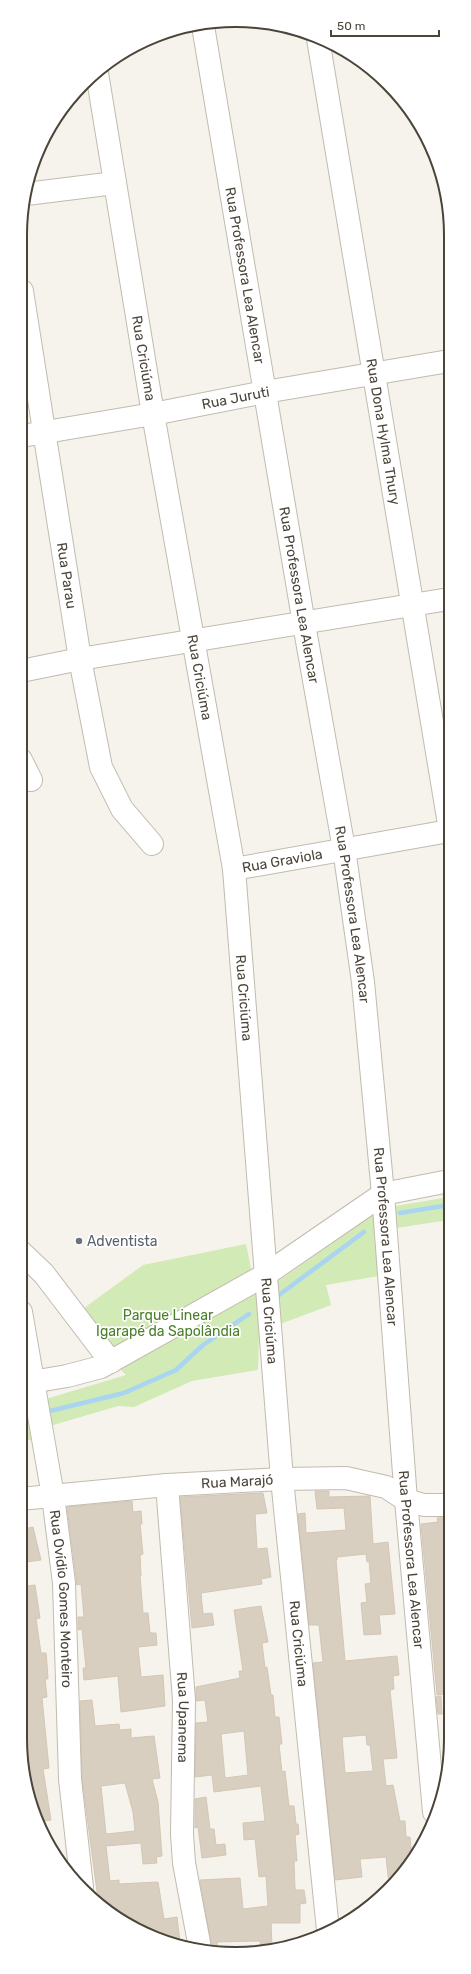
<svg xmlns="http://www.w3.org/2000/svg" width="471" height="1974" font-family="Rubik,sans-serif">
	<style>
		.green { fill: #d2eab5 }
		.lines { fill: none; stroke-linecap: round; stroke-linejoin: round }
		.stream { stroke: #a9d4f2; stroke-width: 4.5 }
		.building { fill: #d8cfc1; stroke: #d3c7b4; fill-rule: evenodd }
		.minor-casing { stroke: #c2bbae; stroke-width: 24 }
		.minor { stroke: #fff; stroke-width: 22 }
		.worship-dot { fill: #6b7280; stroke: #fff; stroke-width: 1.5 }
		.labels { text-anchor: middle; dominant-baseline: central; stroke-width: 3.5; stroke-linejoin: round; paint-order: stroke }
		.street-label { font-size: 14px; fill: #4b4439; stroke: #fff }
		.worship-label { font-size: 14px; fill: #5b616d; stroke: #fff; text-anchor: start }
		.park-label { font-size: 14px; fill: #4a7f2a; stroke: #fff }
		.rim { fill: none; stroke: #4b4439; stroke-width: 2 }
	</style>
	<rect width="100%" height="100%" fill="#f6f3ec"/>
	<polygon class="green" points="449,1197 449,1220 396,1228 374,1236 379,1276 326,1285 331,1305 275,1326 259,1335 258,1370 192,1381 134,1407 118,1406 50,1426 33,1440 20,1440 20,1405 29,1404 126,1375 69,1319 143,1265 246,1244 252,1273 274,1284 365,1220 389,1207"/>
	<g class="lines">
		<g class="stream">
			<polyline points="400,1213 449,1205"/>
			<polyline points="279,1295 364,1232"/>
			<polyline points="50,1411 124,1393 176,1370 203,1345 249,1314"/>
			<polyline points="20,1417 30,1416"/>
		</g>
	</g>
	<g class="building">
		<path d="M315 1491H329V1497L370 1496 373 1544 388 1542 395 1614 379 1615 381 1634 364 1635 361 1603 367 1602 365 1584 371 1583 369 1561 367 1562 366 1554 337 1557V1560H336L345 1661 397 1656 399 1675 393 1676 394 1689 390 1690 397 1758 383 1759 386 1786 393 1785 400 1821H405L406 1837H410L412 1858 389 1884 386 1857 360 1859 362 1877 335 1880 313 1663 323 1662 319 1625H309L298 1514 305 1513 306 1533 346 1530 344 1508 317 1509ZM366 1735 367 1745H370L373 1771 345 1773 342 1737Z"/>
		<polygon points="263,1493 267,1513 255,1514 257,1549 267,1548 271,1577 261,1579 262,1584 201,1593 203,1614 212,1613 214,1625 192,1628 180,1497"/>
		<polygon points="132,1501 133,1512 141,1511 142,1524 140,1524 143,1554 140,1555 141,1576 140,1576 143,1613 148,1613 150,1633 156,1633 157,1645 138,1647 141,1677 163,1675 165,1706 121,1712 118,1676 84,1680 83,1668 86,1668 82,1629 78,1630 78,1617 84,1617 81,1584 77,1585 67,1507"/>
		<polygon points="449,1517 449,1577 446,1578 449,1612 449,1694 437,1695 421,1524 438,1522 437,1518"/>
		<polygon points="33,1527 41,1560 20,1563 20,1530"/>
		<polygon points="35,1585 40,1618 36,1619 41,1653 46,1653 47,1664 48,1679 45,1679 47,1697 42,1698 49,1768 43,1769 51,1820 37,1822 20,1738 20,1587"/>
		<path d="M261 1606 268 1642 262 1643 265 1668 267 1667 271 1695H273L275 1717H279L282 1744H279L282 1772 285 1771 289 1806H294L296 1824H298L299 1834 295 1835 297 1861H294L295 1890H304L306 1903 300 1904V1923H271L272 1947 261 1948 260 1941 217 1942 218 1953 212 1951 200 1880 240 1878 243 1909 268 1906 266 1876 259 1877 255 1839 244 1840 243 1823 265 1821 261 1786 214 1792 212 1775 195 1777 196 1723 208 1722 205 1700 196 1701V1687L240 1678 239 1671H243L234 1610ZM244 1731 248 1775 225 1778 221 1734Z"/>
		<polygon points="441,1696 442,1714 438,1714 436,1697"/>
		<path d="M92 1700 95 1726 119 1724 120 1730 131 1729V1738L154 1736 160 1778 152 1779 158 1802 162 1856 156 1857 157 1863 143 1864 141 1843 106 1846 110 1881 119 1880V1884L158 1882 164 1919 177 1917 180 1942 140 1932 98 1899 82 1778 80 1701ZM125 1783 133 1812 135 1831 106 1834 101 1786Z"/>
		<polygon points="206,1797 210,1829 214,1829 216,1845 225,1844 226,1855 202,1858 198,1827 195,1828 195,1799"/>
	</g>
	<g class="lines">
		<g class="minor-casing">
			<g id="minor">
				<path id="s1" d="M203 26 304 624 344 849 363 982 383 1194 406 1500 434 1812"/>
				<path id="s2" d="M318 39 449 824"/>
				<path id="s3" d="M97 73 153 414 234 869 282 1479 328 1930"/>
				<polyline points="26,194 115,183"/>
				<path id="s4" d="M22 291 80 659 101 767 122 809 152 844"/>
				<path id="s5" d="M22 436 153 414 265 392 449 361"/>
				<polyline points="21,671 80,659 449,599"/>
				<polyline points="21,760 31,780"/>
				<path id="s6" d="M234 869 449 831"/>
				<polyline points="21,1252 44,1274 111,1362"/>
				<path id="s7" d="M21 1312 53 1496 64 1583 70 1779 82 1887"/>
				<polyline points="20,1384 67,1376 101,1367 265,1275 383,1194 449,1181"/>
				<path id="s8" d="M167 1485 184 1700 182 1834 184 1863 200 1948"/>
				<path id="s9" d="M20 1499 167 1485 282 1479 346 1478 386 1487 406 1500 424 1505H449"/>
			</g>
		</g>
		<use href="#minor" class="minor"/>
	</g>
	<circle class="worship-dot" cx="79" cy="1241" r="4"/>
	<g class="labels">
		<g class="street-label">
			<text stroke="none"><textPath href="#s1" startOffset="253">Rua Professora Lea Alencar</textPath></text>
			<text stroke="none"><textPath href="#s3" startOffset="289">Rua Criciúma</textPath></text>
			<text stroke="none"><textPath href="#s5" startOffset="217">Rua Juruti</textPath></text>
			<text stroke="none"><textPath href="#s2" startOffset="398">Rua Dona Hylma Thury</textPath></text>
			<text stroke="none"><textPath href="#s4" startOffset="288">Rua Parau</textPath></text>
			<text stroke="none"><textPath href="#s1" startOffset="577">Rua Professora Lea Alencar</textPath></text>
			<text stroke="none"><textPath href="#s3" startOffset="613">Rua Criciúma</textPath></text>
			<text stroke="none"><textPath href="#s6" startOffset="49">Rua Graviola</textPath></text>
			<text stroke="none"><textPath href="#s1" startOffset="901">Rua Professora Lea Alencar</textPath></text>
			<text stroke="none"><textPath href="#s3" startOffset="937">Rua Criciúma</textPath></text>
			<text stroke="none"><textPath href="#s1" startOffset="1225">Rua Professora Lea Alencar</textPath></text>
			<text stroke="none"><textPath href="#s3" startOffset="1261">Rua Criciúma</textPath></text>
			<text stroke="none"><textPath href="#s9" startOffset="218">Rua Marajó</textPath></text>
			<text stroke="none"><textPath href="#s1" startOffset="1549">Rua Professora Lea Alencar</textPath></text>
			<text stroke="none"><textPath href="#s7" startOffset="290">Rua Ovídio Gomes Monteiro</textPath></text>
			<text stroke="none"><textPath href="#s3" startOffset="1585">Rua Criciúma</textPath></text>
			<text stroke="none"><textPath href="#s8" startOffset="233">Rua Upanema</textPath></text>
		</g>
		<g class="worship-label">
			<text x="87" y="1241">Adventista</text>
		</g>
		<g class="park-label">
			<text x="168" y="1315">Parque Linear<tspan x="168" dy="16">Igarapé da Sapolândia</tspan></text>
		</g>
	</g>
	<path d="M0 0H471V1974H0ZM235 27H236A208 208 0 0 1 444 235V1739A208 208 0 0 1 236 1947H235A208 208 0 0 1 27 1739V235A208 208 0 0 1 235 27Z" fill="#fff" fill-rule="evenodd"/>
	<path class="rim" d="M235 27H236A208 208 0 0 1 444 235V1739A208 208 0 0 1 236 1947H235A208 208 0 0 1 27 1739V235A208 208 0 0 1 235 27Z"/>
	<path d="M331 30v6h108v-6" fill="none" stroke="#4b4439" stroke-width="2"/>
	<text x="337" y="30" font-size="12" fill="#4b4439" stroke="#ffffff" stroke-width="3" paint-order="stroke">50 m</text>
</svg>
